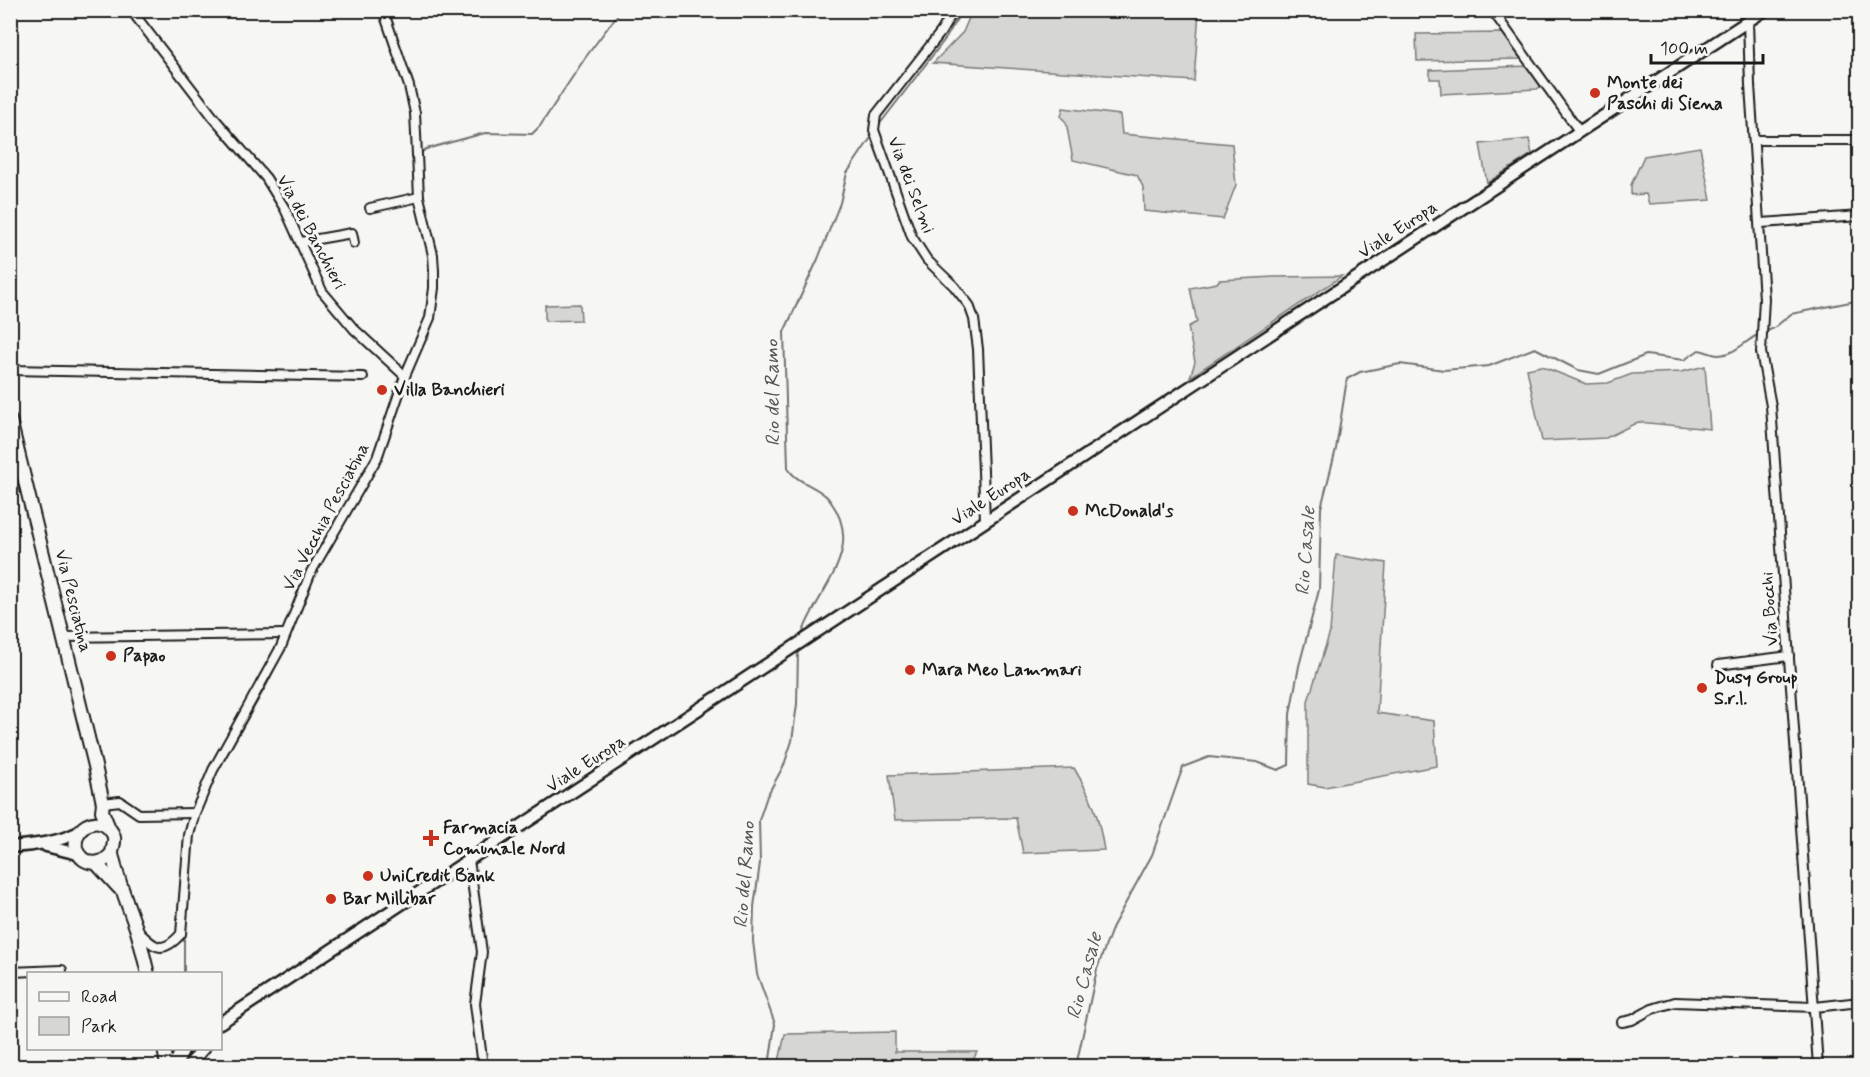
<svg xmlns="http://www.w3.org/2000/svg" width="1870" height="1077" font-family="Mynerve,sans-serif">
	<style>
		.green { fill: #d6d6d2; stroke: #797977; stroke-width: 1.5 }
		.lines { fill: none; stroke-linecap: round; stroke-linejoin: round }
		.stream { stroke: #727271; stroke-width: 2 }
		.minor-casing { stroke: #1c1c1c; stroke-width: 12 }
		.secondary-casing { stroke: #1c1c1c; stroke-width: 15 }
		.primary-casing { stroke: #1c1c1c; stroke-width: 16 }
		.minor { stroke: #f6f6f2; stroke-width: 8 }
		.secondary { stroke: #f6f6f2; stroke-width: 10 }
		.primary { stroke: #f6f6f2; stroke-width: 12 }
		.poi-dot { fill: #c8321e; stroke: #f6f6f2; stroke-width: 2 }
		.labels { text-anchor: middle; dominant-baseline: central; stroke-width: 6; stroke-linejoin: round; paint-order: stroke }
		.poi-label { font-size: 18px; font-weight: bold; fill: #1c1c1c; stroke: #f6f6f2; text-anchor: start }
		.street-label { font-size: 18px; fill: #1c1c1c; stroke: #f6f6f2 }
		.water-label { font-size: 20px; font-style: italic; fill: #565654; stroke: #f6f6f2 }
	</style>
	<rect width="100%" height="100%" fill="#f6f6f2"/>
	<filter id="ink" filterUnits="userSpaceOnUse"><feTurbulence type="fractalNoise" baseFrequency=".0167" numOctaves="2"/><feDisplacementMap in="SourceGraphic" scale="12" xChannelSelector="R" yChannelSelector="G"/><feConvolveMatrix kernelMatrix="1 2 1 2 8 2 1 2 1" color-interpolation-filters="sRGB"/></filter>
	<g filter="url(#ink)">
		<g class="green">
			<polygon points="972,11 1199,11 1194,81 933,63 963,32"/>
			<polygon points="1504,33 1523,59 1417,61 1416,34"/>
			<polygon points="1528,66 1539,81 1540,87 1537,89 1441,94 1440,79 1430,79 1430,70"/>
			<polygon points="1063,108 1120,115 1122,134 1232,144 1236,185 1223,219 1144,211 1143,187 1137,175 1073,160 1066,122 1061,117"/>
			<polygon points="1529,139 1532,154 1487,183 1480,144"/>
			<polygon points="1700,147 1711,200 1649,204 1646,194 1631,195 1631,185 1644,156"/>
			<polygon points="1342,276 1190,377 1195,362 1188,327 1197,322 1190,288 1217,283 1219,280 1274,277"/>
			<polygon points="580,304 581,320 545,321 545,305"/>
			<polygon points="1541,366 1586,384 1608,383 1632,374 1681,372 1705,366 1710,429 1638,422 1606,438 1542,441 1527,369"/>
			<polygon points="1336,555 1386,563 1377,713 1434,721 1437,766 1325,787 1308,784 1308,701 1330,632"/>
			<path d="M1074 768C1093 800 1098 813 1104 850L1023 853 1016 818 895 820 889 775Z"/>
			<polygon points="895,1032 895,1052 977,1052 970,1066 778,1066 785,1034"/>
		</g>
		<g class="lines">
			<g class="stream">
				<polyline points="879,125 946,38 962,10"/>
				<polyline points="421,171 421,153 426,149 485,133 532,134 540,126 585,58 621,10"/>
				<polyline points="1765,332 1774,328 1791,314 1860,300"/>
				<polyline points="428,339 436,298"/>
				<polyline points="347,517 364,488"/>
				<polyline points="312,579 320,563"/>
				<path d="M802 634C819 587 868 548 828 498 817 486 795 482 788 468L784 332 818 259 840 203 847 173 870 139"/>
				<polyline points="224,760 267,684 285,646"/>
				<polyline points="184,974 184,935"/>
				<polyline points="769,1066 775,1024 757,974 753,941 754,907 760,863 759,820 767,796 784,765 792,741 797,704 798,651"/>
				<path d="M1076 1066 1097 969 1113 926 1152 855 1183 767 1209 757 1257 762 1278 770 1289 765 1290 714 1299 666 1319 590 1321 508 1336 449 1347 379 1360 372 1400 364 1444 370 1489 366 1535 348 1578 370 1599 374 1646 355 1684 360 1699 350C1705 351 1710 354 1717 355 1735 355 1745 341 1759 334"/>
			</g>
			<g class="minor-casing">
				<g id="minor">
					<polyline points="131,10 214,118 266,178 285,209 322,291 354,329 405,376"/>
					<polyline points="954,10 941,32 876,115 874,130 912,237 927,260 954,286 969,305 974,319 978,349 985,520"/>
					<polyline points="1492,10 1579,131"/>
					<polyline points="1748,21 1750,85 1764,299 1761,352 1771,406 1818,1066"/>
					<polyline points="1754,140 1860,140"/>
					<polyline points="370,208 419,197"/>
					<polyline points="1761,223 1860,216"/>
					<polyline points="301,242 352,233 354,243"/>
					<polyline points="10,370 363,377"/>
					<polyline points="63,637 285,634"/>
					<polyline points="1718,665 1789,656"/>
					<polyline points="103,803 120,801 139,814 195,813"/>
					<polyline points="469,860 482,952 475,1004 483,1066"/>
					<path d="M139 932C156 949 163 954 181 934L189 835 195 813 213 770 281 647 311 572 377 458 405 376 430 318 434 288V271L433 255 419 197 415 113 409 86 383 10"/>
					<polyline points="10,972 62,970"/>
					<polyline points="1622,1022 1632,1020 1652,1009 1675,1002 1815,1007 1860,1002"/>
				</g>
			</g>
			<g class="secondary-casing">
				<g id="secondary">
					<polyline points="46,846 78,854"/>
					<path d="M10 847C35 845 55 843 77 833"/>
					<polyline points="220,1023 1765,10"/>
					<polyline points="188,1066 204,1048"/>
				</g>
			</g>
			<g class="primary-casing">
				<g id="primary">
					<polyline points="10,420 95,766 103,803 102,811 109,828"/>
					<path d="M112 853C101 867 83 866 76 849 72 829 96 812 111 831 117 839 113 844 112 853 112 857 115 863 115 866 121 888 129 908 136 928 141 943 144 959 148 974"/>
					<polyline points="96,863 119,888"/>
					<polyline points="164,1048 167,1066"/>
					<polyline points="175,1066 183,1048"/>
				</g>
			</g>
			<use href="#minor" class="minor"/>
			<use href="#secondary" class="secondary"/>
			<use href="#primary" class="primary"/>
		</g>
	</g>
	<g class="poi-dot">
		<circle cx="1595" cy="93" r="6"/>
		<circle cx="382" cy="390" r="6"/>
		<circle cx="1073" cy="511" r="6"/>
		<circle cx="111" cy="656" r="6"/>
		<circle cx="910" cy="670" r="6"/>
		<circle cx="1702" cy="688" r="6"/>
		<path d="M428 829h6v6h6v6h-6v6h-6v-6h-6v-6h6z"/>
		<circle cx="368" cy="876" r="6"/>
		<circle cx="331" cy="899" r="6"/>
	</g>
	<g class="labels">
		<g class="poi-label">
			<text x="1607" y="83">Monte dei<tspan x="1607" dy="21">Paschi di Siena</tspan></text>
			<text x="394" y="390">Villa Banchieri</text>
			<text x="1085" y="511">McDonald's</text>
			<text x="123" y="656">Papao</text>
			<text x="922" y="670">Mara Meo Lammari</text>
			<text x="1714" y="678">Dusy Group<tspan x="1714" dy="21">S.r.l.</tspan></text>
			<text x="443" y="828">Farmacia<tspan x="443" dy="21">Comunale Nord</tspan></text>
			<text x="380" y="876">UniCredit Bank</text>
			<text x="343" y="899">Bar Millibar</text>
		</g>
		<g class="street-label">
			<text transform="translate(911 185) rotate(69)">Via dei Selmi</text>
			<text transform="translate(1398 230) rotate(-33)">Viale Europa</text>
			<text transform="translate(311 232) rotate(62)">Via dei Banchieri</text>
			<text transform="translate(991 497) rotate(-33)">Viale Europa</text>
			<text transform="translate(326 517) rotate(-62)">Via Vecchia Pesciatina</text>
			<text transform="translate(73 601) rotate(76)">Via Pesciatina</text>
			<text transform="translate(1770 609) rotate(-94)">Via Bocchi</text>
			<text transform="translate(586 764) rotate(-33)">Viale Europa</text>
		</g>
		<g class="water-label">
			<text transform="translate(773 393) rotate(-91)">Rio del Ramo</text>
			<text transform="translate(1306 551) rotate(-86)">Rio Casale</text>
			<text transform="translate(745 875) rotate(-86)">Rio del Ramo</text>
			<text transform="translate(1085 976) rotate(-75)">Rio Casale</text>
		</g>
	</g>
	<rect width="1870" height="1077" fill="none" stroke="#f6f6f2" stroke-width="36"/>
	<rect x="18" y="18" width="1834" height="1041" fill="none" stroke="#1c1c1c" stroke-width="2" filter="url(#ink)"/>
	<rect x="27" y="972" width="195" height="78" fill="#f6f6f2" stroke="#9f9f9c" stroke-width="1.5"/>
	<rect x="39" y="992" width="30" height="9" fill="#f6f6f2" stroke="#9f9f9c" stroke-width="1.5"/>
	<text x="81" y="1002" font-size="18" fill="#1c1c1c">Road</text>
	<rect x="39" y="1017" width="30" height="18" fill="#d6d6d2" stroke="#9f9f9c" stroke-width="1.5"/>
	<text x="81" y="1032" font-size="18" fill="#1c1c1c">Park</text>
	<path d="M1651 54v9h112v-9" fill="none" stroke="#1c1c1c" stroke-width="3"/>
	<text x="1660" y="54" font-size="18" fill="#1c1c1c" stroke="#f6f6f2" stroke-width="4.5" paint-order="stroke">100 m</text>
</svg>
